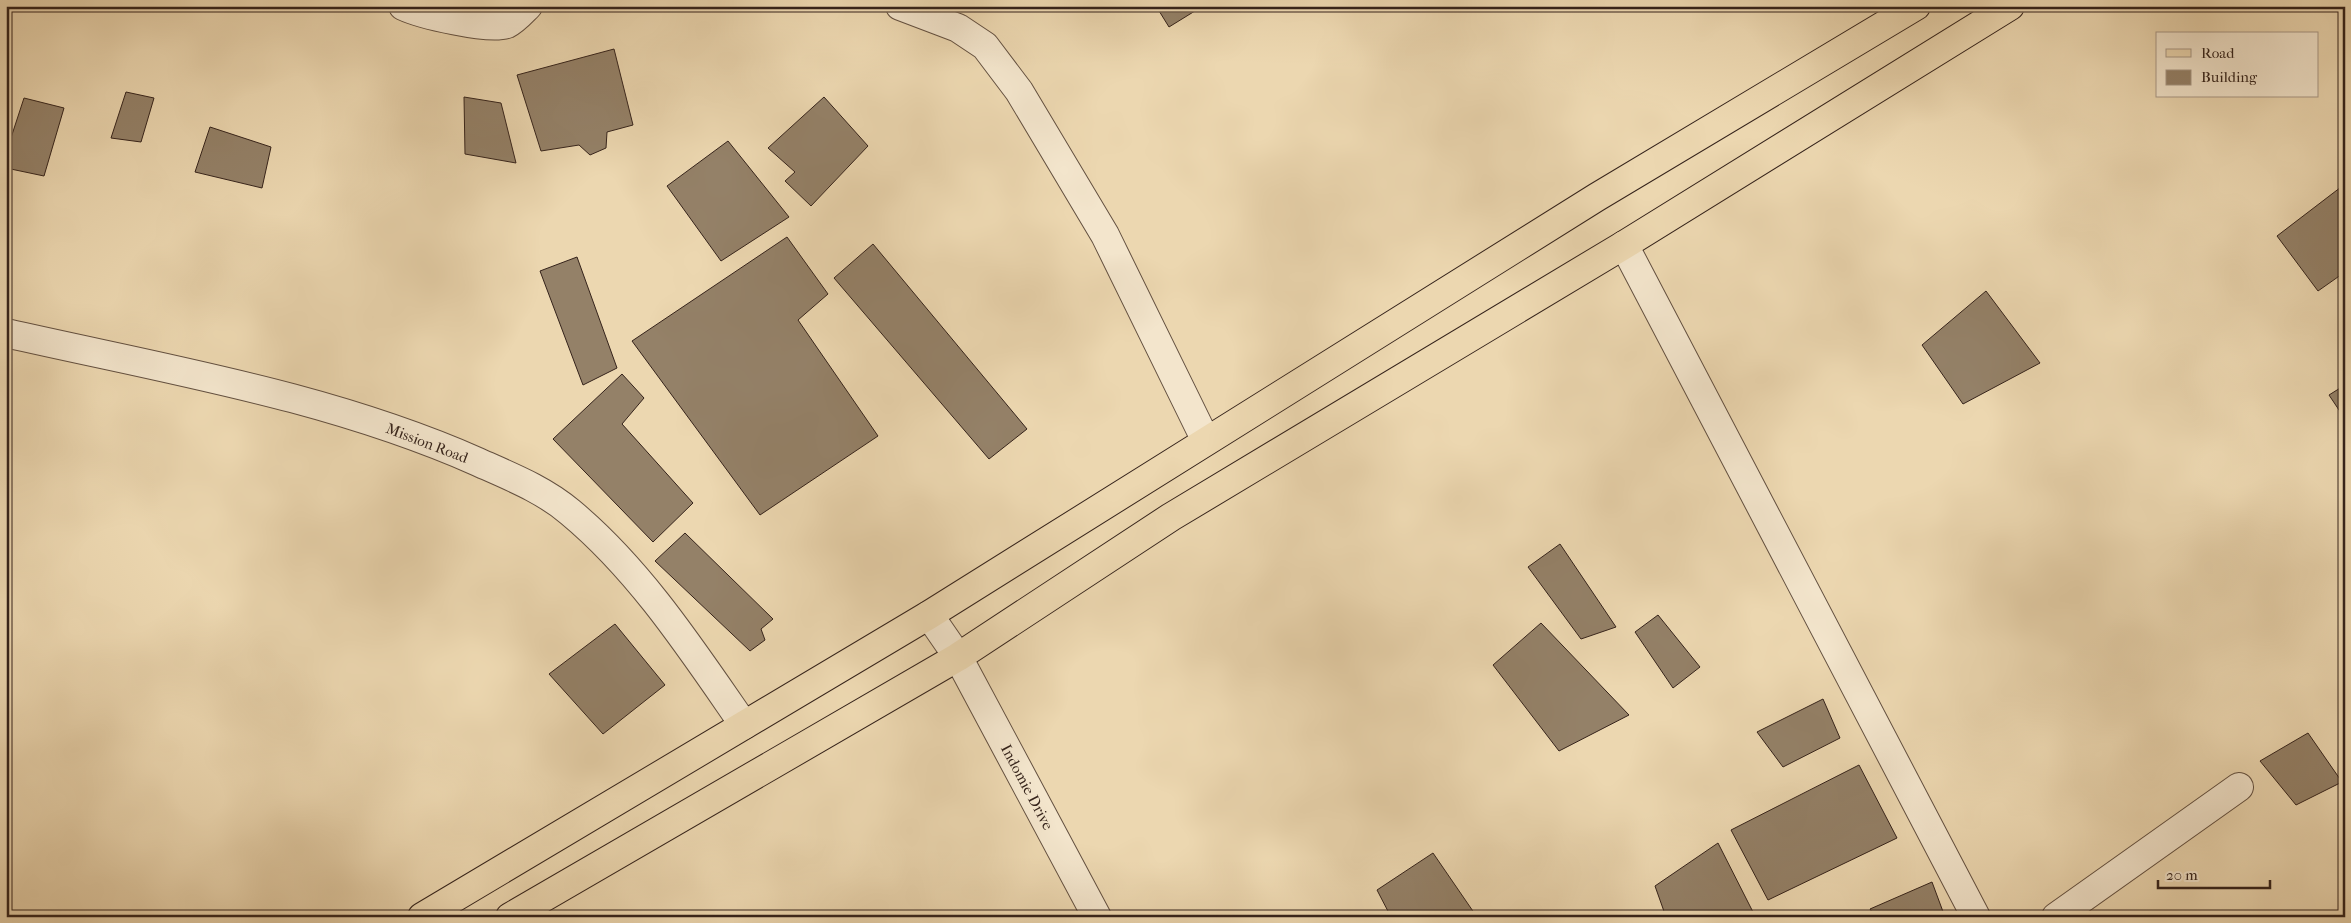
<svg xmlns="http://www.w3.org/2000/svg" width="2351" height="923" font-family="'IM FELL French Canon',serif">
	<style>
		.building { fill: #948168; stroke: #35231b }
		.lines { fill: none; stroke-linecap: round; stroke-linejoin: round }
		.minor-casing { stroke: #635040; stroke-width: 30 }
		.major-casing { stroke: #35231b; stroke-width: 30 }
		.minor { stroke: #f3e5cc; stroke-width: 28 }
		.major { stroke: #ecd7b0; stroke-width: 28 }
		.labels { text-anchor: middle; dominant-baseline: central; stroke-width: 4; stroke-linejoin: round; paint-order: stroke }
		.street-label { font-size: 15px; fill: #35231b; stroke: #f3e5cc }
	</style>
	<rect width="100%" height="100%" fill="#ecd7b0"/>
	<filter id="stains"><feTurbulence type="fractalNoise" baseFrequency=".004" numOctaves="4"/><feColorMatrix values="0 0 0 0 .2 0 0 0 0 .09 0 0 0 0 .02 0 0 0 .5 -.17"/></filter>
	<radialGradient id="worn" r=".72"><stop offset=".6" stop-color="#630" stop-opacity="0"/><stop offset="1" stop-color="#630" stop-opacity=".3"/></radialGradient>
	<g class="building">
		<polygon points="1156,6 1203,6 1169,27"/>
		<polygon points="614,49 633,125 607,132 606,148 590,155 579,145 541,151 517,75"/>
		<polygon points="126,92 154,98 141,142 111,138"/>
		<polygon points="464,97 501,103 516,163 465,154"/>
		<polygon points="824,97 868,146 811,206 785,181 795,172 768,148"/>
		<polygon points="24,98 64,108 44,176 6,168 6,153"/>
		<polygon points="210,127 271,147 262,188 195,172"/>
		<polygon points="728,141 789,217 721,261 667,186"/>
		<polygon points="2345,184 2345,272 2318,291 2277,236"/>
		<polygon points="787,237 828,294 798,320 878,436 760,515 632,341"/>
		<polygon points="873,244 1027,429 989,459 834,278"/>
		<polygon points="577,257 617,368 583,385 540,271"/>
		<polygon points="1986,291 2040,363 1963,404 1922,345"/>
		<polygon points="622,374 644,398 622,424 693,503 653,542 553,439"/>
		<polygon points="2345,385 2345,419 2329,395"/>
		<polygon points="685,533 773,619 761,629 765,640 750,651 655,561"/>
		<polygon points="1560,544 1616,627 1581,639 1528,567"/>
		<polygon points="1658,615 1700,667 1673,688 1635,632"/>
		<polygon points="1541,623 1629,715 1559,751 1493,665"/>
		<polygon points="615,624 665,685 603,734 549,674"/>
		<polygon points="1823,699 1840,738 1783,767 1757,732"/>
		<polygon points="2308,733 2342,782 2296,805 2260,761"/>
		<polygon points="1859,765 1897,838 1768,900 1731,830"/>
		<polygon points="1718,843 1753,912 1743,917 1666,917 1655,886"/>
		<polygon points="1433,853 1477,917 1391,917 1377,890"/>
		<polygon points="1932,882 1945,917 1875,917 1870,909"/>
	</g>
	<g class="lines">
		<g class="minor-casing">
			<g id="minor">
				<path d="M403 6C420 14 490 31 507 24 515 20 522 12 528 6"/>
				<polyline points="900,6 958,28 985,46 1019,91 1105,235 1206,441"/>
				<polyline points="1624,245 1976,917"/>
				<path d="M6 333C164 369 329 396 478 462 509 476 543 489 570 512 640 570 692 650 744 725"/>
				<polyline points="929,615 958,657 1097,917"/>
				<polyline points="2056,917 2239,787"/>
			</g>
		</g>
		<g class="major-casing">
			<g id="major">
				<polyline points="422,917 929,615 1597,197 1916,6"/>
				<polyline points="510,917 958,657 1171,517 1624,245 2010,6"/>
			</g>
		</g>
		<use href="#minor" class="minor"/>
		<use href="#major" class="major"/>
	</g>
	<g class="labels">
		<g class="street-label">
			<text transform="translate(427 443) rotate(21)">Mission Road</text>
			<text transform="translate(1027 787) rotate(62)">Indomie Drive</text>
		</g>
	</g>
	<rect width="2351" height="923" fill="none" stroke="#ecd7b0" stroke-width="25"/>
	<rect x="8" y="8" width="2336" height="908" fill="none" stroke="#35231b" stroke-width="2.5"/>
	<rect x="12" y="12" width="2326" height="898" fill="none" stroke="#35231b"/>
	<rect x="2156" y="32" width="162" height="65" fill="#f3e5cc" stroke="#a79785"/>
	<rect x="2166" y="49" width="25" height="8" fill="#ecd7b0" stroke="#a79785"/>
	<text x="2201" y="58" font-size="15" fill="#35231b">Road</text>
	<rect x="2166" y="70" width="25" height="15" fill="#948168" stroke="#a79785"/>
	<text x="2201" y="82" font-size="15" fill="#35231b">Building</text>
	<path d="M2158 880v8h112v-8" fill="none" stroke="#35231b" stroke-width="2.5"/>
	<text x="2166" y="880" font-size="15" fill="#35231b" stroke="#f3e5cc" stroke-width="4" paint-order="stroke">20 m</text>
	<rect width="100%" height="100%" filter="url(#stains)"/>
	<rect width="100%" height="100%" fill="url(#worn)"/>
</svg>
